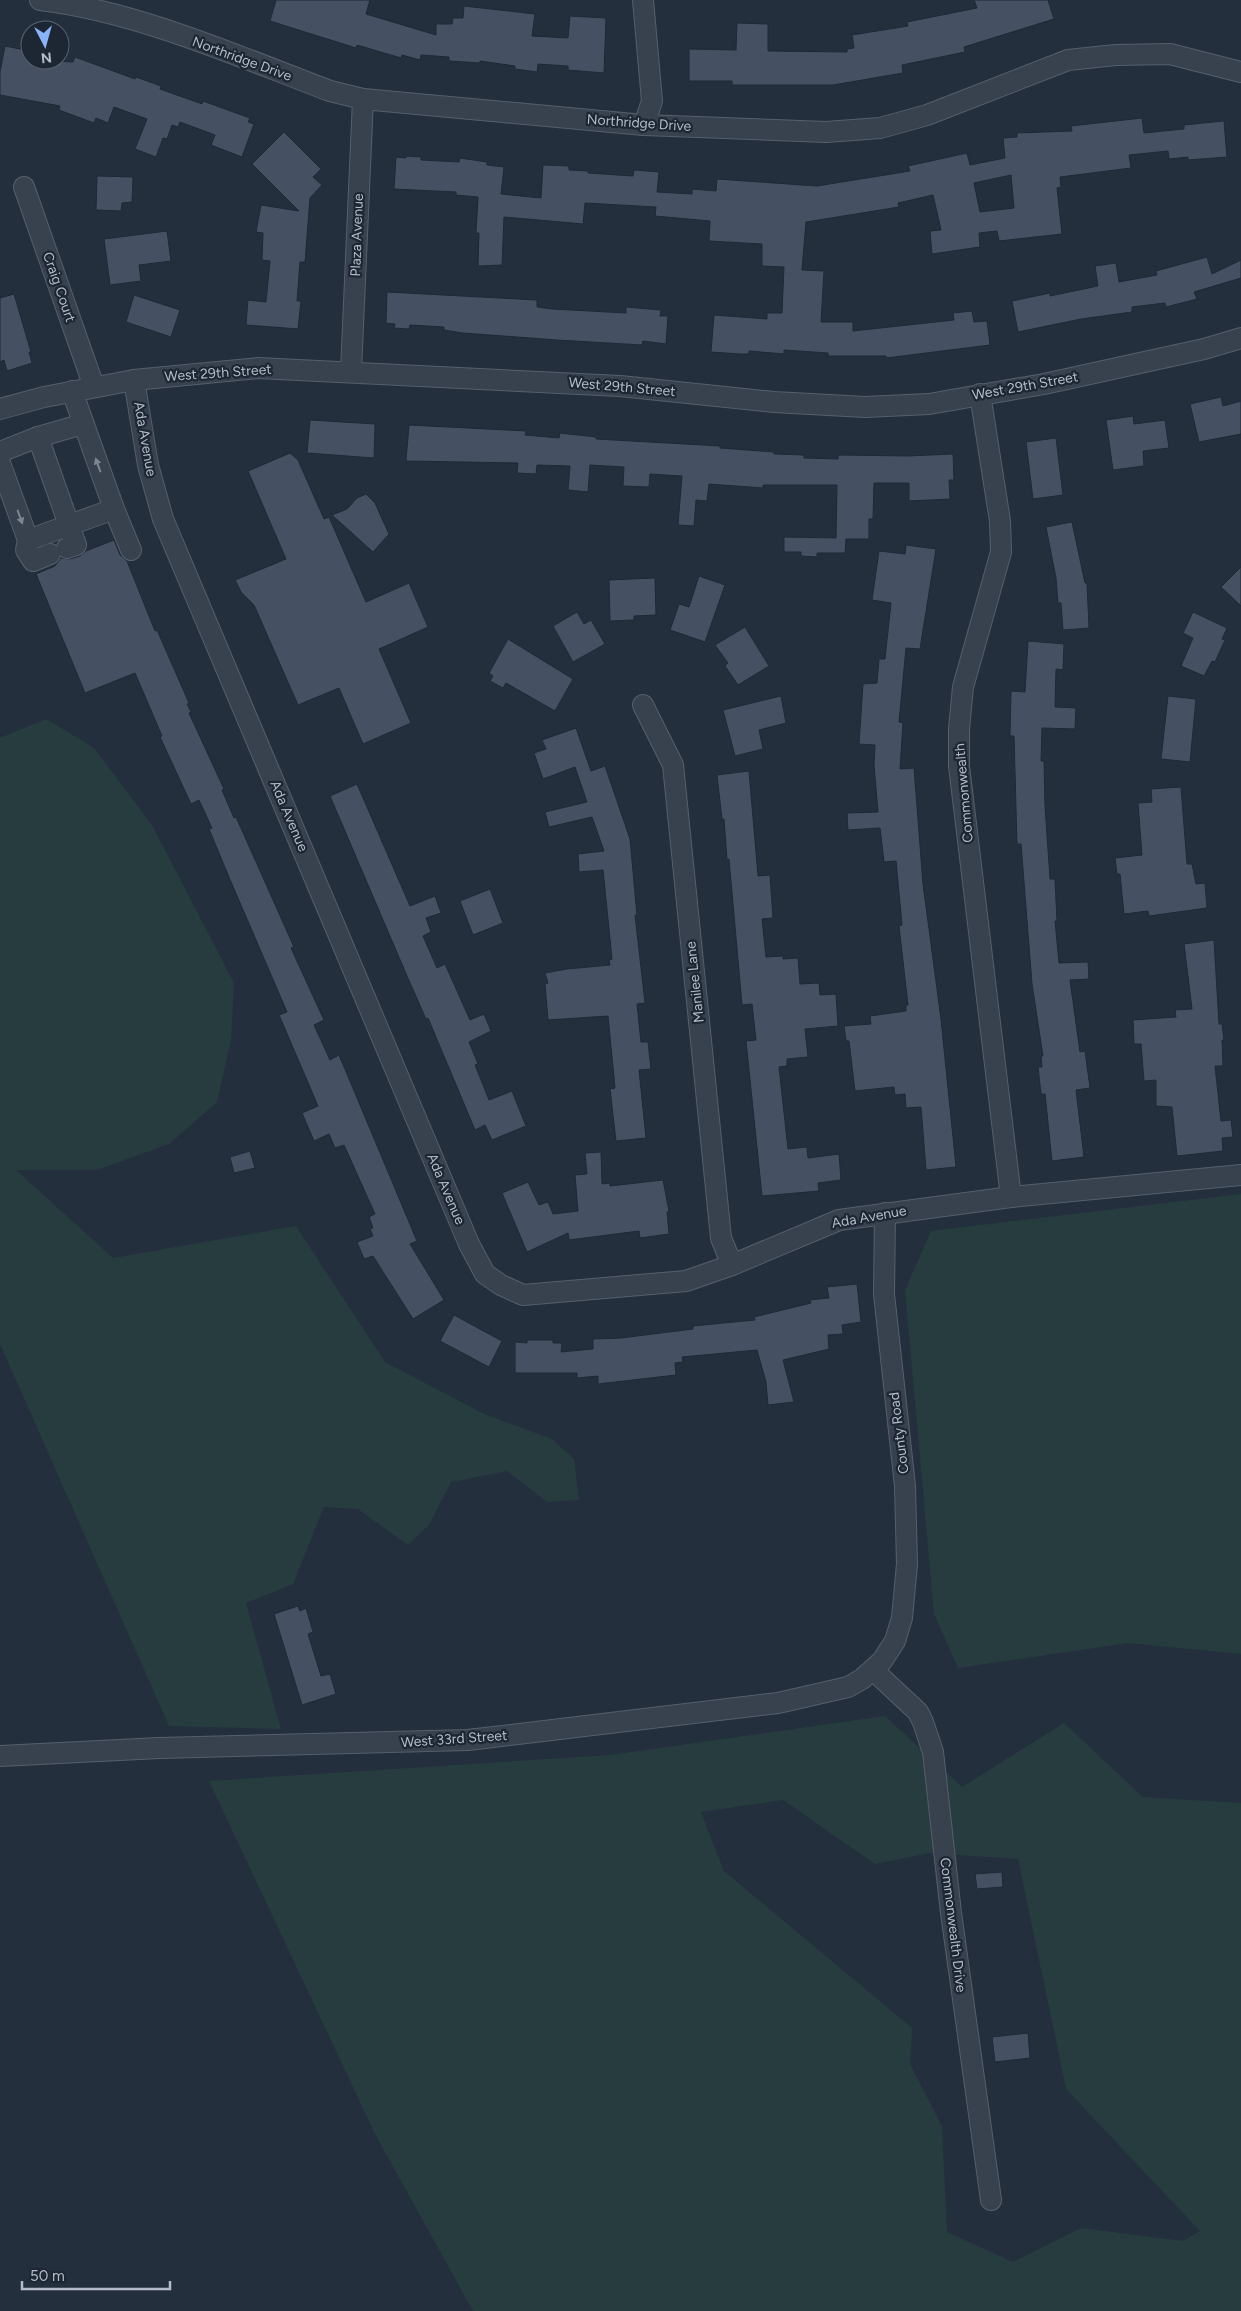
<svg xmlns="http://www.w3.org/2000/svg" width="1241" height="2311" font-family="Figtree,sans-serif">
	<style>
		.green { fill: #263c3f; fill-rule: evenodd }
		.building { fill: #455162; stroke: #1f2835; fill-rule: evenodd }
		.lines { fill: none; stroke-linecap: round; stroke-linejoin: round }
		.minor-casing { stroke: #565f6c; stroke-width: 22 }
		.minor { stroke: #38414e; stroke-width: 20 }
		.oneway { fill: #7c8592 }
		.labels { text-anchor: middle; dominant-baseline: central; stroke-width: 4.5; stroke-linejoin: round; paint-order: stroke }
		.street-label { font-size: 14px; fill: #b4bcc9; stroke: #1d2633 }
	</style>
	<rect width="100%" height="100%" fill="#242f3e"/>
	<g class="green">
		<polygon points="46,719 94,748 152,825 234,983 231,1040 217,1102 169,1144 97,1170 16,1170 113,1258 296,1226 385,1362 484,1414 552,1439 574,1459 579,1500 547,1502 507,1471 451,1482 429,1525 408,1545 358,1509 324,1507 293,1584 246,1603 281,1729 169,1726 0,1344 0,738"/>
		<polygon points="1241,1194 1241,1654 1128,1643 958,1668 934,1614 905,1290 931,1231"/>
		<path d="M885 1716 962 1787 1064 1723 1143 1797 1241 1803V2311H473L375 2134 209 1781 610 1755ZM783 1800 875 1864 930 1853 1018 1859 1066 2089 1200 2231 1183 2241 1081 2228 1013 2262 947 2232 942 2126 910 2064 912 2028 724 1871 701 1812Z"/>
	</g>
	<g class="building">
		<polygon points="276,0 370,0 366,14 436,35 436,24 452,24 453,18 463,18 464,6 535,14 532,36 568,38 570,16 606,18 604,73 568,70 568,66 538,64 537,72 515,69 515,66 480,61 480,63 449,61 449,57 421,55 420,60 402,55 401,58 357,45 356,48 270,21"/>
		<polygon points="974,0 1048,0 1054,19 964,47 965,52 902,65 903,73 833,85 732,85 732,81 689,81 689,49 736,50 737,23 768,24 768,51 847,52 847,49 854,48 852,35 908,26 907,22 977,8"/>
		<polygon points="5,46 30,51 30,60 73,62 75,57 135,79 136,77 161,86 160,89 202,104 203,101 250,118 248,122 254,124 242,157 211,145 215,135 180,122 178,127 172,125 167,139 163,138 156,157 135,149 147,119 114,107 108,123 96,118 94,123 59,110 60,106 0,95 0,72"/>
		<path d="M1142 118 1144 133 1184 129V125L1224 121 1227 157 1188 160V157L1169 159 1168 151 1129 155 1131 168 1060 177 1061 187 1057 188 1062 234 999 241 997 231 979 233 980 247 932 254 930 231 941 230 933 195 898 203 899 207 806 222 802 270 824 271 821 322H853V331L954 320 953 313 972 311 974 322 987 321 990 345 886 358V356H828V353L784 350V354L749 351V354H740L711 352 714 315 767 319V313H782L784 267 762 266V244L709 241 710 221 655 216 656 207 585 203 583 224 504 217 502 265 478 266 479 233H476L478 197 456 195V192L394 189 396 157 406 158V156L421 157V160L459 162 460 158 487 162V165L504 167 501 194 541 198 543 165 569 166V170L588 171V173L633 176 634 170 659 172 657 192 692 194V189L716 191 717 179 817 186 910 171 908 166 967 153 970 165 1005 158 1003 138 1017 137V133L1072 131 1071 126ZM1011 175 1014 208 980 212 974 183Z"/>
		<polygon points="284,132 321,169 313,177 322,185 310,198 305,262 300,262 297,301 301,301 298,329 246,325 248,300 266,302 270,261 262,260 263,233 256,232 261,205 299,211 252,164"/>
		<polygon points="97,176 133,177 132,202 122,203 121,211 96,210"/>
		<polygon points="167,231 171,261 139,265 141,281 110,285 104,239"/>
		<polygon points="1207,257 1212,274 1241,260 1241,278 1194,292 1197,299 1166,307 1165,303 1132,307 1132,312 1081,319 1018,332 1012,301 1050,293 1050,296 1098,286 1095,266 1116,263 1119,282 1157,275 1156,271"/>
		<polygon points="387,292 537,300 537,307 552,309 626,313 626,307 661,310 660,316 668,316 666,344 643,341 642,345 557,340 463,333 444,330 444,327 410,325 409,329 394,328 395,324 386,323"/>
		<polygon points="14,294 31,352 29,352 32,363 7,371 4,360 0,362 0,298"/>
		<polygon points="134,295 180,310 171,337 126,322"/>
		<polygon points="1221,397 1223,406 1241,401 1241,434 1199,442 1190,404"/>
		<polygon points="1133,416 1134,424 1165,420 1169,448 1143,451 1144,466 1113,470 1106,420"/>
		<polygon points="310,420 375,424 374,458 307,453"/>
		<polygon points="409,425 526,431 525,435 559,438 560,433 596,437 596,439 720,446 720,448 774,452 774,454 804,455 804,458 838,459 838,455 908,456 953,454 954,480 949,480 950,499 909,501 909,483 874,483 873,519 869,519 869,539 846,539 845,553 817,553 817,557 801,556 801,552 784,552 784,537 836,538 837,485 763,485 763,488 709,484 707,501 696,500 694,526 678,525 682,476 650,474 649,487 623,486 624,467 590,465 588,492 568,490 570,466 537,465 536,474 517,473 518,463 406,461"/>
		<polygon points="1056,438 1063,495 1033,499 1026,442"/>
		<polygon points="290,453 298,460 324,519 329,517 366,602 409,583 428,627 379,649 411,723 363,744 339,688 298,705 254,605 241,592 235,580 286,559 248,471"/>
		<polygon points="366,494 375,503 389,534 373,552 332,515 347,509 357,498"/>
		<polygon points="1072,522 1085,583 1087,583 1089,628 1063,630 1061,603 1058,603 1056,578 1046,527"/>
		<polygon points="114,540 120,555 127,561 155,631 157,630 189,703 187,704 191,712 189,713 224,789 222,790 234,818 236,817 294,947 291,948 324,1020 314,1025 330,1060 339,1055 417,1241 410,1244 444,1300 413,1319 373,1256 364,1259 357,1242 373,1236 370,1229 373,1228 369,1217 375,1214 344,1145 335,1148 329,1134 314,1141 302,1113 318,1106 279,1015 287,1012 231,882 209,829 212,828 199,800 191,804 160,737 162,736 135,673 85,693 36,574 55,566 61,558 70,559 80,556 86,551"/>
		<polygon points="906,545 936,549 920,649 906,648 899,722 903,723 900,769 914,768 923,884 941,1019 956,1167 926,1170 921,1107 906,1108 905,1094 895,1095 894,1087 855,1091 849,1041 846,1041 844,1026 871,1024 870,1016 906,1011 906,1005 908,1005 899,926 902,925 896,861 884,862 880,828 848,830 847,813 878,812 874,765 875,745 859,744 863,684 877,683 879,659 885,659 891,603 872,600 879,551 905,554"/>
		<polygon points="1241,567 1241,606 1221,587"/>
		<polygon points="699,576 725,585 705,642 670,630 679,604 689,607"/>
		<polygon points="655,578 656,615 634,616 634,620 610,621 609,580"/>
		<polygon points="577,612 584,624 591,620 605,644 573,662 553,626"/>
		<polygon points="1193,612 1227,628 1222,639 1225,640 1215,662 1212,661 1204,676 1181,666 1193,638 1183,633"/>
		<polygon points="745,627 769,666 738,685 725,666 728,663 715,645"/>
		<polygon points="508,639 573,679 555,711 506,683 503,688 490,681 493,676 489,673"/>
		<polygon points="1028,641 1064,644 1063,670 1056,669 1055,707 1076,708 1075,729 1042,728 1041,761 1044,761 1045,806 1050,879 1055,879 1057,921 1055,921 1059,963 1088,962 1089,979 1070,980 1080,1052 1085,1051 1090,1088 1076,1090 1084,1157 1052,1161 1045,1094 1041,1094 1038,1067 1042,1067 1041,1056 1043,1056 1032,984 1021,844 1017,844 1014,736 1010,736 1011,691 1025,692"/>
		<polygon points="781,696 786,723 759,730 763,749 735,756 723,710"/>
		<polygon points="1168,696 1196,699 1190,762 1161,759"/>
		<polygon points="576,728 591,771 605,766 630,839 637,915 635,915 645,1003 637,1004 641,1042 648,1042 651,1069 639,1070 646,1138 616,1141 610,1089 615,1088 608,1016 548,1020 545,984 548,983 545,973 567,969 610,965 609,960 612,959 603,870 579,872 578,854 604,851 592,817 549,827 545,812 587,802 575,767 543,779 534,753 546,749 542,740"/>
		<polygon points="749,771 758,876 770,875 773,918 762,919 766,957 783,956 783,959 798,958 800,984 819,983 820,995 836,994 838,1026 805,1029 808,1057 787,1059 787,1066 779,1067 788,1149 807,1147 808,1158 839,1154 841,1180 818,1183 819,1191 762,1196 746,1041 756,1040 752,1004 742,1005 729,859 727,860 724,819 722,819 717,775"/>
		<polygon points="357,784 410,906 435,896 441,913 426,918 431,932 423,936 437,968 445,964 470,1020 484,1014 491,1031 469,1042 478,1064 475,1065 489,1100 512,1091 526,1126 492,1140 485,1125 475,1130 428,1018 426,1019 407,976 330,796"/>
		<polygon points="1181,787 1187,864 1192,864 1196,884 1205,883 1207,908 1149,916 1148,911 1124,914 1120,874 1117,874 1115,858 1142,855 1138,803 1152,802 1151,789"/>
		<polygon points="490,889 503,923 473,935 460,901"/>
		<polygon points="1214,940 1219,1024 1222,1024 1224,1040 1222,1040 1223,1066 1215,1066 1221,1121 1231,1120 1233,1137 1222,1138 1223,1151 1177,1156 1172,1107 1156,1106 1156,1080 1144,1081 1141,1044 1134,1044 1133,1020 1176,1017 1175,1010 1192,1009 1184,944"/>
		<polygon points="250,1151 255,1168 234,1173 230,1157"/>
		<polygon points="601,1152 602,1184 610,1183 610,1186 663,1180 669,1211 667,1212 669,1234 640,1238 639,1231 569,1240 568,1233 527,1252 502,1193 528,1182 539,1205 548,1202 553,1214 578,1211 575,1175 587,1174 585,1153"/>
		<polygon points="857,1284 861,1322 842,1325 843,1334 828,1335 829,1349 783,1360 794,1402 768,1405 766,1382 757,1350 682,1357 683,1362 675,1363 676,1375 598,1384 598,1376 577,1378 577,1373 515,1373 515,1342 527,1343 527,1340 553,1340 553,1343 562,1343 561,1352 593,1349 593,1339 621,1338 693,1329 693,1326 755,1320 754,1317 811,1303 810,1300 829,1298 827,1287"/>
		<polygon points="454,1315 502,1341 489,1367 440,1341"/>
		<polygon points="298,1606 300,1611 306,1608 313,1632 308,1634 321,1676 330,1674 336,1694 302,1705 274,1614"/>
		<polygon points="1002,1872 1003,1887 977,1889 975,1874"/>
		<polygon points="1028,2033 1030,2058 995,2062 992,2037"/>
	</g>
	<g class="lines">
		<g class="minor-casing">
			<g id="minor">
				<path d="M40 0C136 11 240 57 330 91L363 99 644 125 826 132 880 128 927 115 1068 60 1116 55 1170 54 1241 72"/>
				<polyline points="643,0 652,101 644,125"/>
				<polyline points="24,187 94,387"/>
				<polyline points="351,371 363,99"/>
				<polyline points="134,380 148,465 163,519 469,1244 485,1274 501,1285 523,1295 686,1281 732,1265 839,1220 1011,1197 1241,1175"/>
				<polyline points="980,394 1000,521 1001,552 963,687 959,729 959,766 1011,1197"/>
				<polyline points="0,409 44,397 134,380 258,368 620,386 774,402 865,407 929,404 1044,384 1204,349 1241,338"/>
				<polyline points="38,437 76,545 67,548"/>
				<polyline points="0,452 38,437 83,424"/>
				<polyline points="0,463 28,540 114,509 72,391"/>
				<polyline points="114,509 131,550"/>
				<polyline points="28,540 26,550 33,561 50,554"/>
				<polyline points="643,705 673,765 721,1238 732,1265"/>
				<polyline points="873,1670 918,1712 923,1722 933,1752 951,1913 991,2200"/>
				<polyline points="0,1756 159,1748 468,1740 778,1703 848,1687 862,1679 882,1661 895,1641 902,1618 907,1564 905,1486 884,1294 885,1213"/>
			</g>
		</g>
		<use href="#minor" class="minor"/>
	</g>
	<defs><path id="oneway-solid" d="M-6-.8H1V-3.2L6.5 0L1 3.2V.8H-6Z" transform="scale(1.25)"/></defs>
	<g class="oneway">
		<use href="#oneway-solid" transform="translate(98 465) rotate(-110)"/>
		<use href="#oneway-solid" transform="translate(20 517) rotate(70)"/>
	</g>
	<g class="labels">
		<g class="street-label">
			<text transform="translate(242 59) rotate(20)">Northridge Drive</text>
			<text transform="translate(639 123) rotate(4)">Northridge Drive</text>
			<text transform="translate(357 235) rotate(-88)">Plaza Avenue</text>
			<text transform="translate(59 287) rotate(71)">Craig Court</text>
			<text transform="translate(218 373) rotate(-4)">West 29th Street</text>
			<text transform="translate(1025 386) rotate(-10)">West 29th Street</text>
			<text transform="translate(622 387) rotate(5)">West 29th Street</text>
			<text transform="translate(145 439) rotate(80)">Ada Avenue</text>
			<text transform="translate(964 793) rotate(-95)">Commonwealth</text>
			<text transform="translate(289 816) rotate(67)">Ada Avenue</text>
			<text transform="translate(695 982) rotate(-96)">Manilee Lane</text>
			<text transform="translate(446 1189) rotate(67)">Ada Avenue</text>
			<text transform="translate(869 1217) rotate(-10)">Ada Avenue</text>
			<text transform="translate(899 1433) rotate(-97)">County Road</text>
			<text transform="translate(454 1739) rotate(-4)">West 33rd Street</text>
			<text transform="translate(953 1925) rotate(83)">Commonwealth Drive</text>
		</g>
	</g>
	<g transform="translate(45 45) rotate(174)"><circle r="24" fill="#1d2633" stroke="#59626f"/>
	<path d="M0-4L9 19L0 12L-9 19Z" fill="#8ab4f8"/>
	<text y="-8" font-size="14" font-weight="bold" text-anchor="middle" fill="#b4bcc9">N</text>
	</g>
	<path d="M22 2281v8h148v-8" fill="none" stroke="#b4bcc9" stroke-width="2.5"/>
	<text x="30" y="2281" font-size="15" fill="#b4bcc9" stroke="#1d2633" stroke-width="4" paint-order="stroke">50 m</text>
</svg>
